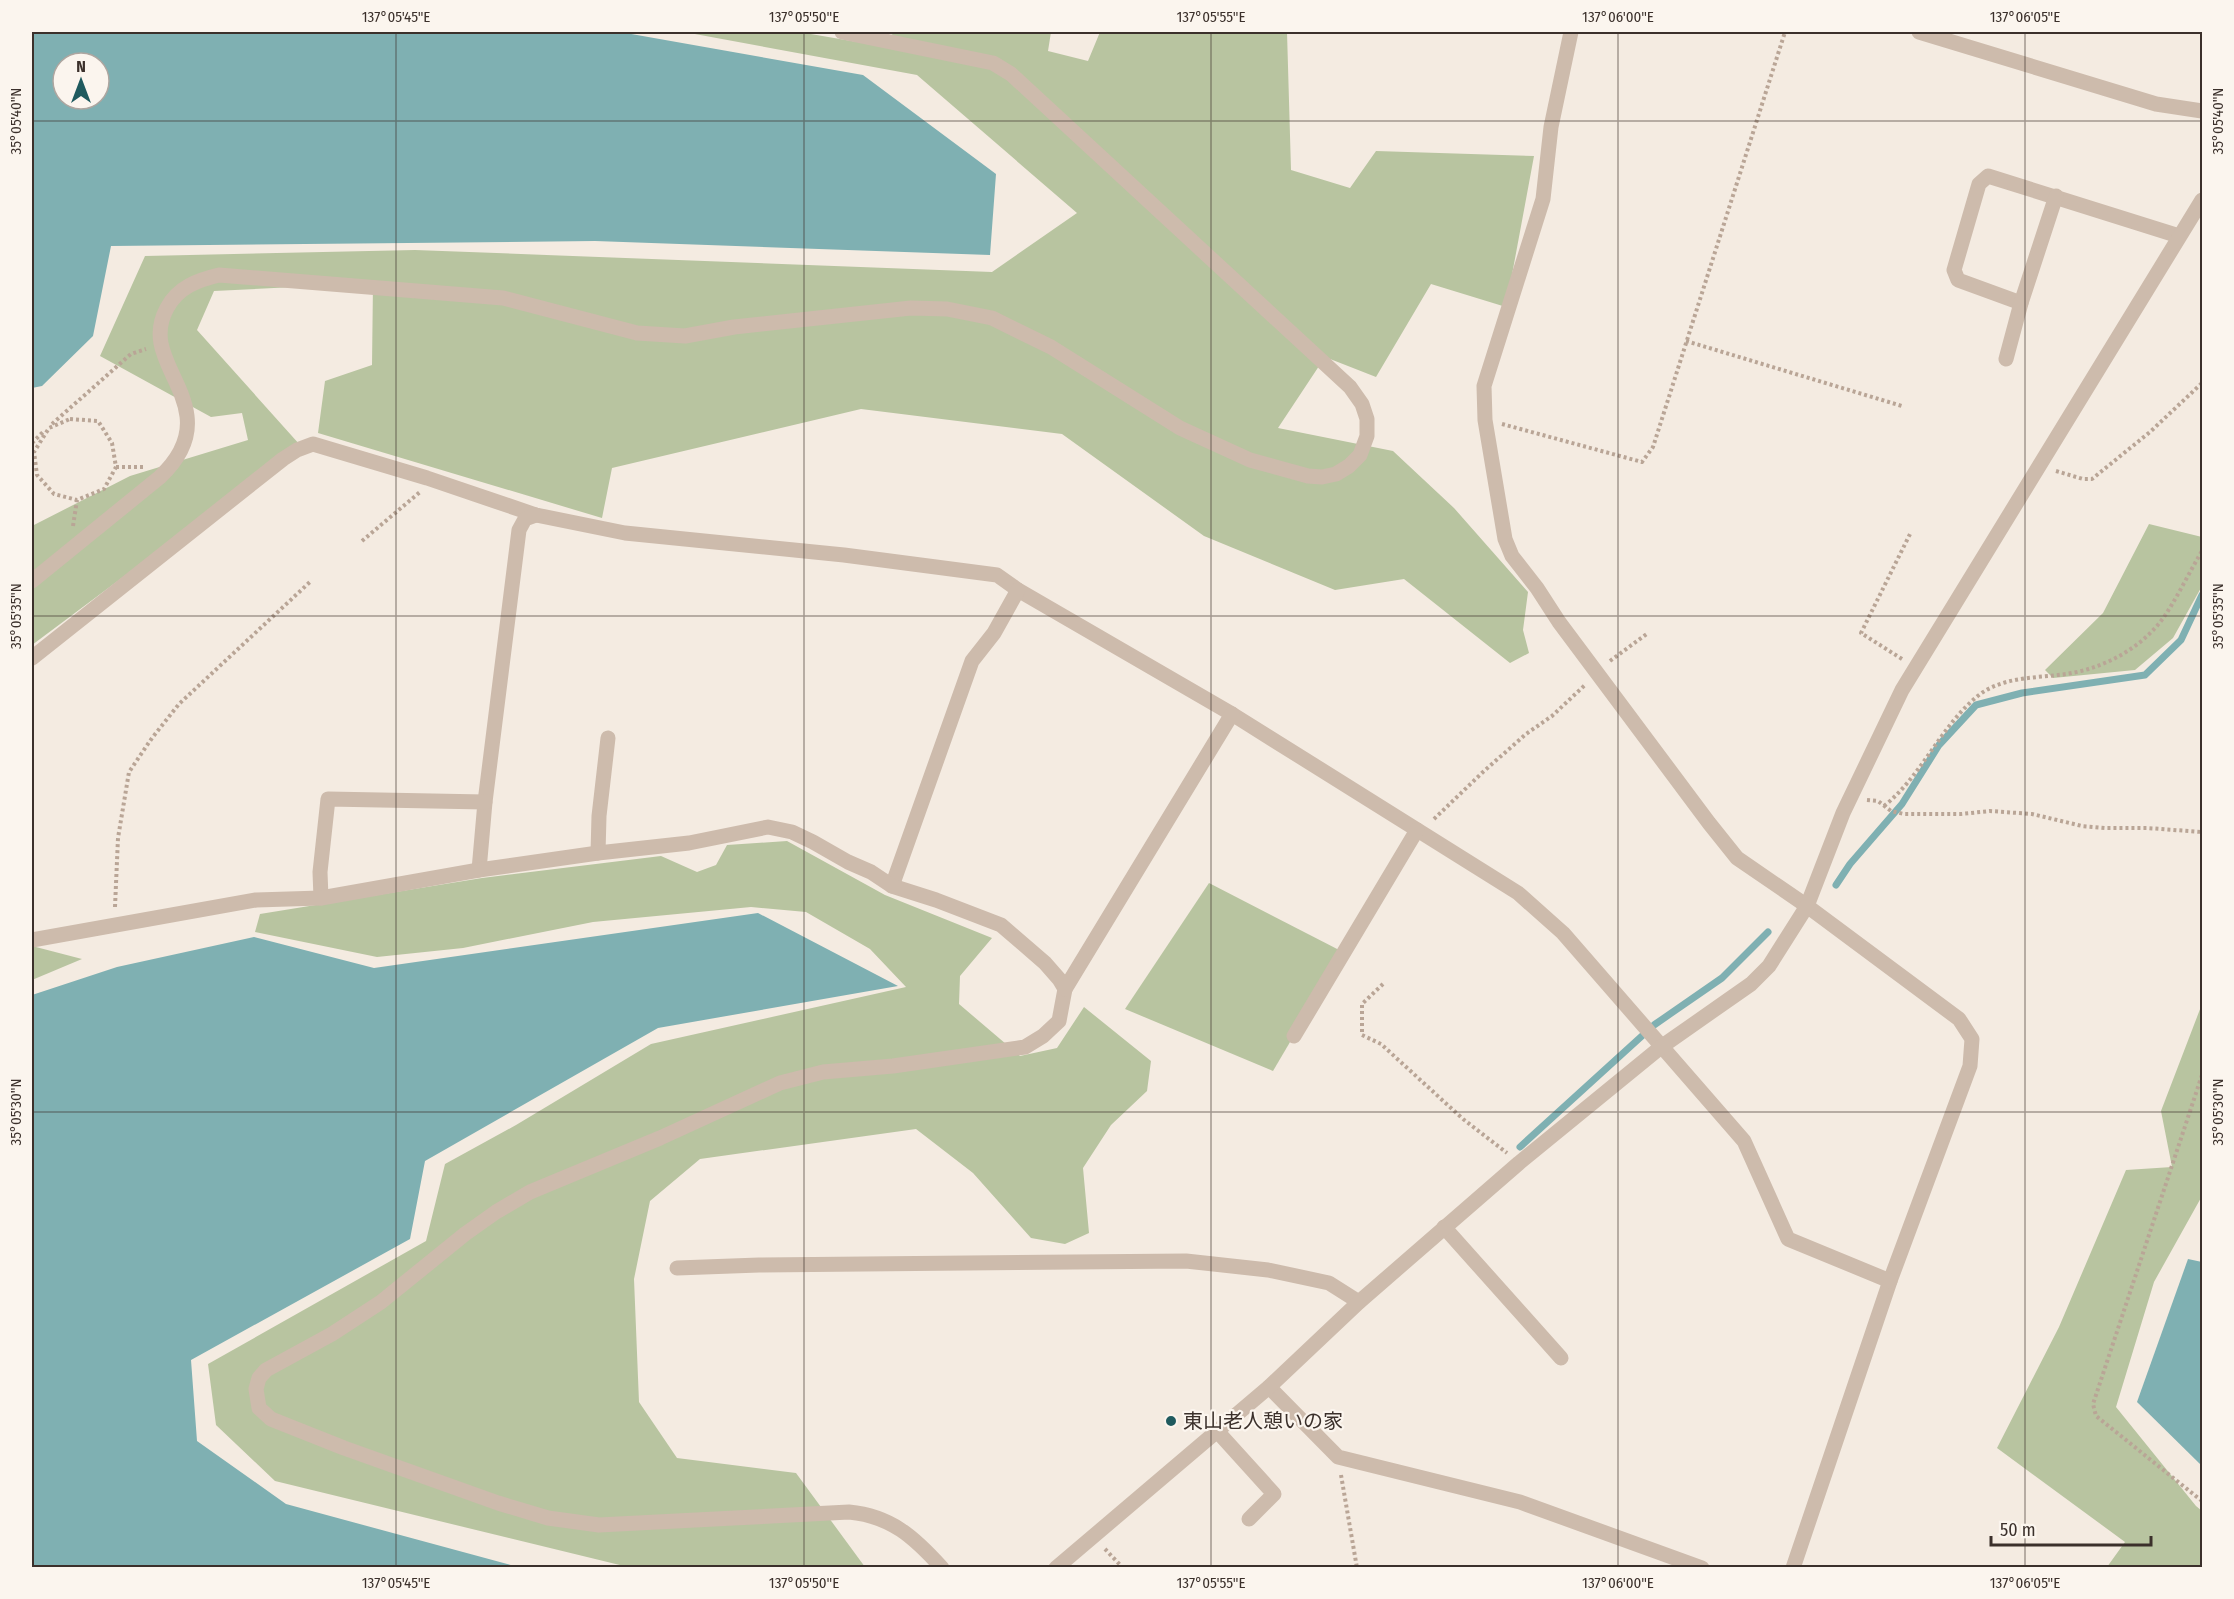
<svg xmlns="http://www.w3.org/2000/svg" width="2234" height="1599" font-family="'Fira Sans Condensed','Noto Sans JP',sans-serif">
	<style>
		.green { fill: #b8c4a0 }
		.water { fill: #7fb0b2; fill-rule: evenodd }
		.lines { fill: none; stroke-linecap: round; stroke-linejoin: round }
		.stream { stroke: #7fb0b2; stroke-width: 7 }
		.path { stroke: #b9a596; stroke-width: 4; stroke-dasharray: 3 3; stroke-linecap: butt }
		.minor { stroke: #cdbbac; stroke-width: 15 }
		.ticks { fill: none; stroke: #3b302b; stroke-width: 1.5; stroke-opacity: 0.45 }
		.poi-dot { fill: #1f5a5e; stroke: #fbf5ee; stroke-width: 2 }
		.labels { text-anchor: middle; dominant-baseline: central; stroke-width: 4.5; stroke-linejoin: round; paint-order: stroke }
		.poi-label { font-size: 20px; fill: #3b302b; stroke: #fbf5ee; text-anchor: start }
		.neatline { fill: none; stroke: #3b302b; stroke-width: 2 }
		.ticks-label { font-size: 15px; text-anchor: middle; fill: #3b302b }
	</style>
	<rect width="100%" height="100%" fill="#f4ebe1"/>
	<g class="green">
		<polygon points="684,32 799,32 875,45 896,32 1051,32 1048,51 1088,61 1100,32 1287,32 1291,170 1350,188 1376,151 1534,156 1506,307 1431,284 1376,377 1325,357 1278,428 1393,451 1454,508 1528,592 1523,630 1529,653 1510,663 1404,579 1335,590 1204,536 1062,434 861,409 612,468 602,518 318,433 325,381 372,365 373,283 214,291 197,330 300,445 32,645 32,526 130,476 248,440 242,413 211,417 100,356 145,256 415,250 992,272 1077,213 917,75"/>
		<polygon points="2149,524 2202,537 2202,586 2173,638 2135,670 2053,678 2045,670 2103,613"/>
		<polygon points="787,841 885,895 992,938 960,976 959,1004 1020,1056 1057,1048 1084,1007 1151,1061 1147,1091 1111,1125 1083,1168 1089,1233 1065,1244 1031,1238 973,1173 916,1129 700,1159 650,1201 634,1279 639,1402 677,1458 796,1473 865,1567 628,1567 275,1481 216,1425 208,1364 426,1241 445,1164 516,1125 651,1044 906,987 870,949 806,912 751,907 593,922 463,948 377,957 255,932 260,914 482,878 661,856 697,872 716,865 727,845"/>
		<polygon points="1209,883 1343,952 1273,1071 1125,1009"/>
		<polygon points="32,946 82,959 32,980"/>
		<polygon points="2202,1004 2202,1196 2154,1282 2116,1407 2196,1506 2202,1511 2202,1567 2107,1567 2125,1542 1997,1448 2059,1327 2126,1170 2172,1167 2161,1111"/>
	</g>
	<g class="water">
		<path d="M32 32H620L863 75 996 174 990 255 595 241 111 246 93 336 42 386 32 388ZM63 63H99V99H63Z"/>
		<polygon points="758,913 898,986 658,1028 425,1161 410,1239 191,1360 197,1441 286,1504 518,1567 32,1567 32,995 117,967 254,937 374,968"/>
		<polygon points="2188,1259 2202,1262 2202,1466 2137,1402"/>
	</g>
	<g class="lines">
		<g class="stream">
			<polyline points="1836,885 1850,864 1902,804 1939,745 1976,705 2022,693 2145,675 2181,640 2202,595"/>
			<polyline points="1520,1147 1654,1025 1722,978 1768,932"/>
		</g>
		<g class="path">
			<polyline points="1686,341 1902,406"/>
			<polygon points="70,419 98,421 112,443 116,467 104,489 77,500 54,494 37,475 34,452 49,428"/>
			<polyline points="52,424 131,354 146,349"/>
			<polyline points="1502,424 1642,462 1653,447 1785,32"/>
			<polyline points="32,443 44,431"/>
			<polyline points="116,467 143,467"/>
			<polyline points="2056,471 2083,479 2092,479 2150,432 2202,383"/>
			<polyline points="73,526 77,500"/>
			<polyline points="362,541 420,492"/>
			<polyline points="1902,659 1861,633 1911,532"/>
			<polyline points="1610,661 1648,633"/>
			<polyline points="1867,800 1878,801 1891,811 1904,814 1961,814 1990,811 2032,814 2082,826 2105,828 2147,828 2202,832"/>
			<path d="M1884 806C1923 775 1940 726 1979 695 2001 678 2031 678 2058 675 2099 671 2142 650 2166 614 2179 594 2190 571 2202 551"/>
			<polyline points="1434,819 1483,772 1526,734 1552,716 1585,685"/>
			<polyline points="115,907 118,838 129,772 152,738 179,704 311,581"/>
			<polyline points="1383,984 1362,1004 1362,1035 1381,1044 1463,1119 1507,1153"/>
			<polyline points="2202,1075 2093,1404 2096,1416 2202,1501"/>
			<polyline points="1341,1475 1357,1568"/>
			<polyline points="1105,1549 1123,1568"/>
		</g>
		<g class="minor">
			<polyline points="1571,32 1551,127 1543,199 1484,386 1485,420 1505,539 1512,556 1537,588 1559,622 1709,823 1737,858 1807,906 1959,1019 1972,1039 1970,1066 1890,1281 1793,1568"/>
			<polyline points="1919,32 2156,104 2202,111"/>
			<polyline points="2021,303 1958,280 1954,270 1979,184 1988,176 2179,236"/>
			<polyline points="2006,359 2021,303 2056,196"/>
			<path d="M32 581 160 477C177 461 190 440 187 416 182 376 145 348 167 308 178 287 198 280 219 275L503 298 637 333 685 336 734 327 911 308 947 309 992 318 1051 347 1180 428 1250 460 1308 476 1322 477 1336 474 1349 466 1360 455 1367 436V419L1362 404 1350 387 1011 74 993 63 842 32"/>
			<polyline points="32,658 283,459 297,450 313,444 427,478 536,515 625,533 844,555 997,575 1018,590 1232,714 1518,893 1563,933 1744,1141 1788,1239 1890,1281"/>
			<polyline points="598,853 599,816 608,738"/>
			<polyline points="479,870 485,802 519,530 525,519 536,515"/>
			<polyline points="892,886 972,661 994,633 1018,590"/>
			<polyline points="321,898 320,872 328,799 485,802"/>
			<path d="M32 940 256 900 321 898 479 870 598 853 689 843 768 827 792 832 813 842 848 862 871 872 892 886 936 900 1001 925 1045 963 1059 979 1065 989 1059 1021 1043 1036 1025 1047 893 1066 823 1072 780 1083 660 1138 530 1192 496 1212 465 1234 381 1302 332 1334 266 1370 259 1378 256 1389 259 1408 271 1419 344 1448 498 1503 548 1518 599 1525 849 1512C891 1516 914 1537 942 1568"/>
			<polyline points="1065,989 1232,714"/>
			<polyline points="1294,1036 1417,830"/>
			<polyline points="1444,1227 1561,1358"/>
			<polyline points="677,1268 759,1265 1186,1261 1268,1270 1329,1283 1359,1302"/>
			<polyline points="1269,1387 1338,1457 1520,1502 1702,1568"/>
			<polyline points="1217,1431 1274,1494 1249,1519"/>
			<polyline points="1056,1568 1269,1387 1359,1302 1519,1163 1661,1047 1751,984 1769,966 1807,906 1843,813 1902,690 2202,200"/>
		</g>
	</g>
	<path class="ticks" d="M396 32V1568M804 32V1568M1211 32V1568M1618 32V1568M2025 32V1568M32 121H2202M32 616H2202M32 1112H2202"/>
	<circle class="poi-dot" cx="1171" cy="1421" r="6"/>
	<g class="labels">
		<g class="poi-label">
			<text x="1183" y="1421">東山老人憩いの家</text>
		</g>
	</g>
	<rect width="2234" height="1599" fill="none" stroke="#fbf5ee" stroke-width="66"/>
	<g transform="translate(81 81)"><circle r="28" fill="#fbf5ee" stroke="#aea6a0" stroke-width="1.5"/>
	<path d="M0-4.5L10 22L0 15L-10 22Z" fill="#1f5a5e"/>
	<text y="-9" font-size="16" font-weight="bold" text-anchor="middle" fill="#3b302b">N</text>
	</g>
	<path d="M1991 1536v9h160v-9" fill="none" stroke="#3b302b" stroke-width="3"/>
	<text x="2000" y="1536" font-size="18" fill="#3b302b" stroke="#fbf5ee" stroke-width="4.5" paint-order="stroke">50 m</text>
	<rect x="33" y="33" width="2168" height="1533" class="neatline"/>
	<g class="ticks-label">
		<text x="396" y="22">137°05'45"E</text>
		<text x="804" y="22">137°05'50"E</text>
		<text x="1211" y="22">137°05'55"E</text>
		<text x="1618" y="22">137°06'00"E</text>
		<text x="2025" y="22">137°06'05"E</text>
		<text transform="translate(16 121) rotate(-90)" y="5">35°05'40"N</text>
		<text transform="translate(2218 121) rotate(-90)" y="5">35°05'40"N</text>
		<text transform="translate(16 616) rotate(-90)" y="5">35°05'35"N</text>
		<text transform="translate(2218 616) rotate(-90)" y="5">35°05'35"N</text>
		<text transform="translate(16 1112) rotate(-90)" y="5">35°05'30"N</text>
		<text transform="translate(2218 1112) rotate(-90)" y="5">35°05'30"N</text>
		<text x="396" y="1588">137°05'45"E</text>
		<text x="804" y="1588">137°05'50"E</text>
		<text x="1211" y="1588">137°05'55"E</text>
		<text x="1618" y="1588">137°06'00"E</text>
		<text x="2025" y="1588">137°06'05"E</text>
	</g>
</svg>
